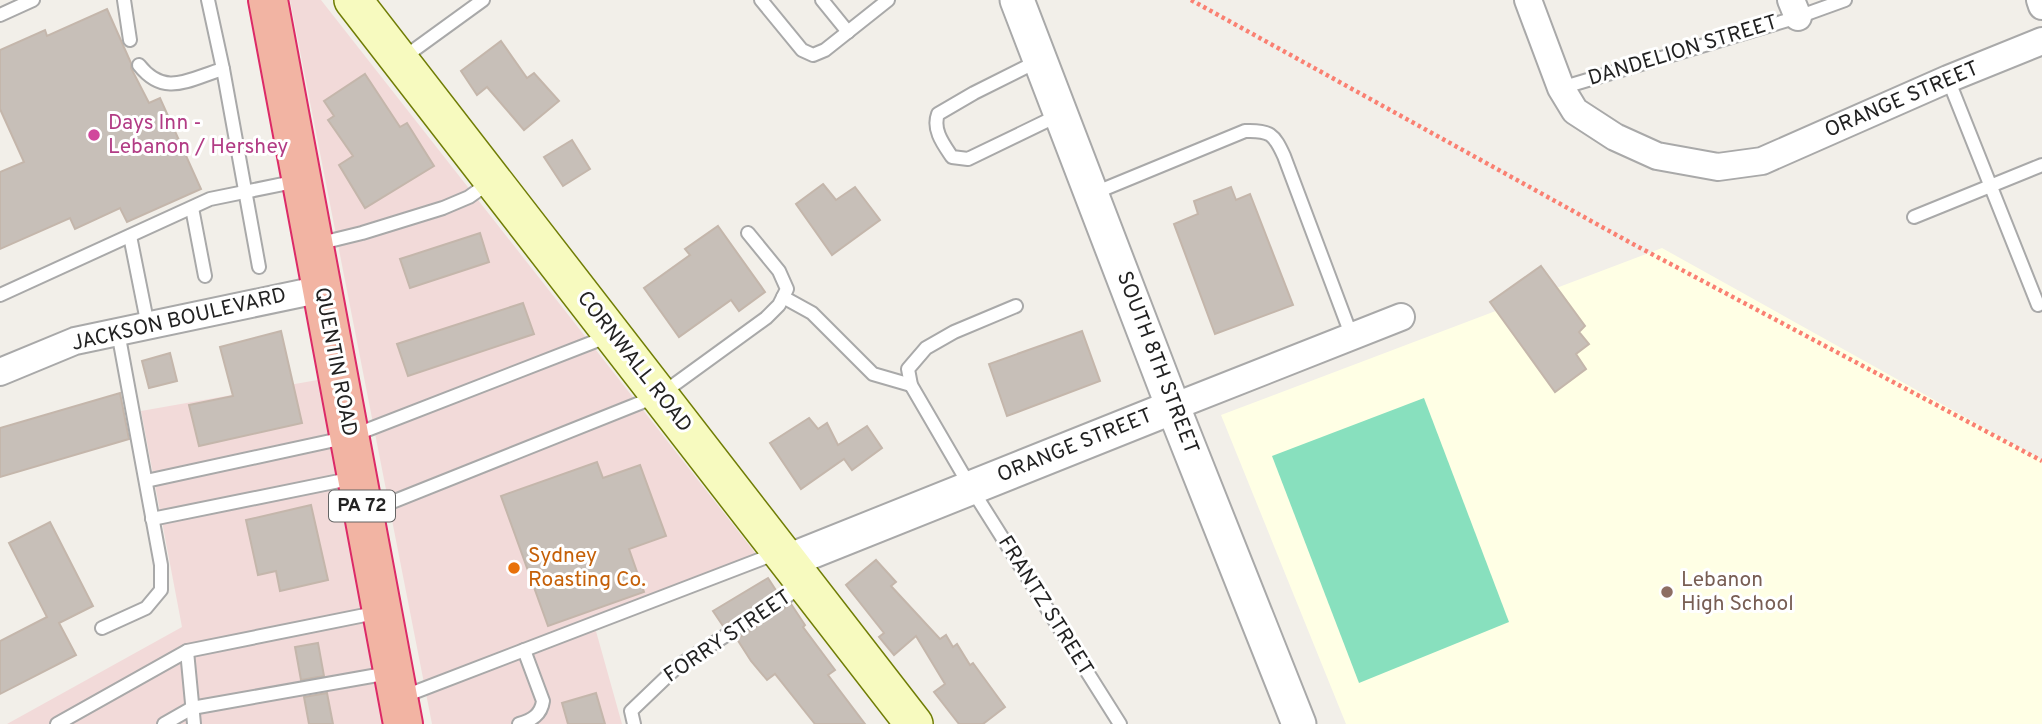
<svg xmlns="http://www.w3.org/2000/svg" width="2042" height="724" font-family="Overpass,sans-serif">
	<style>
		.commercial { fill: #f2dad9 }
		.education { fill: #ffffe5 }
		.pitch { fill: #88e0be }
		.building { fill: #c7bfb8; stroke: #c4b6ab; stroke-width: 2 }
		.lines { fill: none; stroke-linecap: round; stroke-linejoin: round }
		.service-casing { stroke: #a9a9a9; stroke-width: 16 }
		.minor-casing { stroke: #a9a9a9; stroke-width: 30 }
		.tertiary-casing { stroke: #a9a9a9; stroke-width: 37 }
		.secondary-casing { stroke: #707d05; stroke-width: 40 }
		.trunk-casing { stroke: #dc2a67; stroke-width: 42 }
		.path { stroke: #fa8072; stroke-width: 4.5; stroke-dasharray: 3.5 3.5; stroke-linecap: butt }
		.service { stroke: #fff; stroke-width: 12 }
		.minor { stroke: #fff; stroke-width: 26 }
		.tertiary { stroke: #fff; stroke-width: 33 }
		.secondary { stroke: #f7fabf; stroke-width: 37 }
		.trunk { stroke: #f2b4a3; stroke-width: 38 }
		.hotel-dot { fill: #d1479c; stroke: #fff; stroke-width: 2.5 }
		.food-dot { fill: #e8710a; stroke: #fff; stroke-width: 2.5 }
		.education-dot { fill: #8d6e63; stroke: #fff; stroke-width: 2.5 }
		.labels { text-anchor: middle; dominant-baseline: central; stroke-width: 6; stroke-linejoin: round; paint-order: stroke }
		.shield { fill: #fff; stroke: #646464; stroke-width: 2 }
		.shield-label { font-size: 19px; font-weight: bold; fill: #222 }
		.street-label { font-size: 21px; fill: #222; stroke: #fff }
		.hotel-label { font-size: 21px; fill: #b23c85; stroke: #fff; text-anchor: start }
		.food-label { font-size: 21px; fill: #c56008; stroke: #fff; text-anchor: start }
		.education-label { font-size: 21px; fill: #785e54; stroke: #fff; text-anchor: start }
	</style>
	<rect width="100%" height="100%" fill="#f2efe9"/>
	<g class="commercial">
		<polygon points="290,0 321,0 760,559 594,624 622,724 432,724"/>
		<polygon points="323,379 388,724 7,724 182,627 141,411"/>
	</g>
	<polygon class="education" points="1662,248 2042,460 2042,724 1346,724 1221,415"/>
	<polygon class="pitch" points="1424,398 1509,622 1359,683 1272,456"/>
	<g class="building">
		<polygon points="107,9 131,63 131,68 149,103 160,98 201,189 127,222 120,208 75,229 70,218 0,249 0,172 24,162 0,109 0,50 45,30 47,36"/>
		<polygon points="501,41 527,78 534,73 559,101 524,130 487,87 477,95 461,71"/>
		<polygon points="365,74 400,127 407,123 434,166 365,208 339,165 353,156 328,120 334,116 324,101"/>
		<polygon points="572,140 590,169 563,186 544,157"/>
		<polygon points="823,184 836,200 855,187 880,220 832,255 796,204"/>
		<polygon points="1231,187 1236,200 1250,194 1293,305 1215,334 1174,224 1198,214 1194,201"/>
		<polygon points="718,226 765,292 739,311 731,300 679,337 644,288 690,255 685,249"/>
		<polygon points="480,233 489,262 410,288 400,259"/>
		<polygon points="1541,266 1585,326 1579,332 1589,344 1576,354 1586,369 1555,392 1490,302"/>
		<polygon points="523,303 534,334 408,376 397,344"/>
		<polygon points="281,331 302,423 199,446 189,405 233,396 220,347"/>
		<polygon points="1082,331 1100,381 1007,416 989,364"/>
		<polygon points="170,353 177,381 149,388 142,361"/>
		<polygon points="120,393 129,439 0,477 0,428"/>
		<polygon points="809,418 818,429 827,423 838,445 867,426 882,448 852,470 844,459 801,489 770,443"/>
		<polygon points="597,462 603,478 640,465 666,536 629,549 644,592 548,626 501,496"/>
		<polygon points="311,505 328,580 280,591 276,571 258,575 246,520"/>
		<polygon points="50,522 93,606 59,623 76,655 0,694 0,641 47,617 9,543"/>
		<polygon points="876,560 896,582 891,586 940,639 946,635 953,647 957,644 970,665 973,663 1005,707 983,724 959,724 934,692 945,684 916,636 894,655 879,637 884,633 846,585"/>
		<polygon points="768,578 777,592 723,626 713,611"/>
		<polygon points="791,604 805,625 803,627 835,670 828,675 865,724 815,724 775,674 767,680 751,661 737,639"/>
		<polygon points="318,643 324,676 301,680 295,647"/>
		<polygon points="327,693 333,724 309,724 304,697"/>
		<polygon points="596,693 605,724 568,724 562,703"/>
	</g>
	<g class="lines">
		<g class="service-casing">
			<g id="service">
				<polyline points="124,0 130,40"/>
				<polyline points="208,0 223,69 259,267"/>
				<polyline points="761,0 802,50 813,55 825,50 888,0"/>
				<polyline points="822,0 848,32"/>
				<polyline points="0,15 33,0"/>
				<polyline points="403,58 483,0"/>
				<path d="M1040 60 974 93 938 114C932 130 944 145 952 157L968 159 1061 114"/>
				<path d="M139 65C165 98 189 79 223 69"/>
				<polyline points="1948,79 2038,305"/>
				<polyline points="1561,88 1798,17 1845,0"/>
				<path d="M1092 194 1245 131C1270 130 1274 134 1284 156L1352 337"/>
				<polyline points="192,208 205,276"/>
				<polyline points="1914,217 2042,165"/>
				<polyline points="130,236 148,326"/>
				<polyline points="317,244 362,233 443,208 469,197 490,182"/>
				<polyline points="0,295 210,199 298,181"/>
				<polyline points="783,297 812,313 873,374 911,385"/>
				<polyline points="1016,306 954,332 926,348 908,369 911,385 971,488 1120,724"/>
				<polyline points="146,481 349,437 609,336"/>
				<polyline points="367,512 660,395 766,318 779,305 787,289 779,271 748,233"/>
				<polyline points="152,519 354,478"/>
				<polyline points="102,628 146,608 161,590 161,565 118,332"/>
				<polyline points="187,651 194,724"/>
				<polyline points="402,697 777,553"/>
				<polyline points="57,724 187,651 380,612"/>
				<polyline points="164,724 192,708 389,673"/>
				<path d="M519 724C532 720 541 715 543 701L524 650"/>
				<polyline points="634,724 631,711 678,666 803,586"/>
			</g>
		</g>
		<g class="minor-casing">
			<g id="minor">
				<polyline points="1528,0 1561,88 1575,111 1615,137 1657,156 1718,167 1762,161 1948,79 2042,41"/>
				<polyline points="1791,0 1798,17"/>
				<polyline points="2040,0 2042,6"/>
				<polyline points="0,372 75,341 322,289"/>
				<polyline points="1173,407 1401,317"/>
			</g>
		</g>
		<g class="tertiary-casing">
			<g id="tertiary">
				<polyline points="1017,0 1173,407 1299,724"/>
				<polyline points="788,561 1173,407"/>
			</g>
		</g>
		<g class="secondary-casing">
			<polyline id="secondary" points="353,0 914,724"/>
		</g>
		<g class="trunk-casing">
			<polyline id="trunk" points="268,0 403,724"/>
		</g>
		<polyline class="path" points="1191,0 1631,243 2042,461"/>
		<use href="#service" class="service"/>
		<use href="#minor" class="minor"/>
		<use href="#tertiary" class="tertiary"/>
		<use href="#secondary" class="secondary"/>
		<use href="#trunk" class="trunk"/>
	</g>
	<circle class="hotel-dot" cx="94" cy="135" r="7"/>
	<circle class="food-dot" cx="514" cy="568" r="7"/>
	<circle class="education-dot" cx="1667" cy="592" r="7"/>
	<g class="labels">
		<rect class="shield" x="329" y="490.5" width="66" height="31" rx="5"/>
		<g class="shield-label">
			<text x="362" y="506">PA 72</text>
		</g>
		<g class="street-label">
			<text transform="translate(1683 51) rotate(-17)">DANDELION STREET</text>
			<text transform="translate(1902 100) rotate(-23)">ORANGE STREET</text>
			<text transform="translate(179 320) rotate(-13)">JACKSON BOULEVARD</text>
			<text transform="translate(335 362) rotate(79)">QUENTIN ROAD</text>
			<text transform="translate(634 362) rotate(52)">CORNWALL ROAD</text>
			<text transform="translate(1157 363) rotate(69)">SOUTH 8TH STREET</text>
			<text transform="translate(1075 446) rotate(-22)">ORANGE STREET</text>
			<text transform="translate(1045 606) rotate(58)">FRANTZ STREET</text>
			<text transform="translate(728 637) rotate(-34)">FORRY STREET</text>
		</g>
		<g class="hotel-label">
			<text x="108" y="123">Days Inn -<tspan x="108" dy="24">Lebanon / Hershey</tspan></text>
		</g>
		<g class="food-label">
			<text x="528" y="556">Sydney<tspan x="528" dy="24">Roasting Co.</tspan></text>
		</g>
		<g class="education-label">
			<text x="1681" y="580">Lebanon<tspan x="1681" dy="24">High School</tspan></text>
		</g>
	</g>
</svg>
